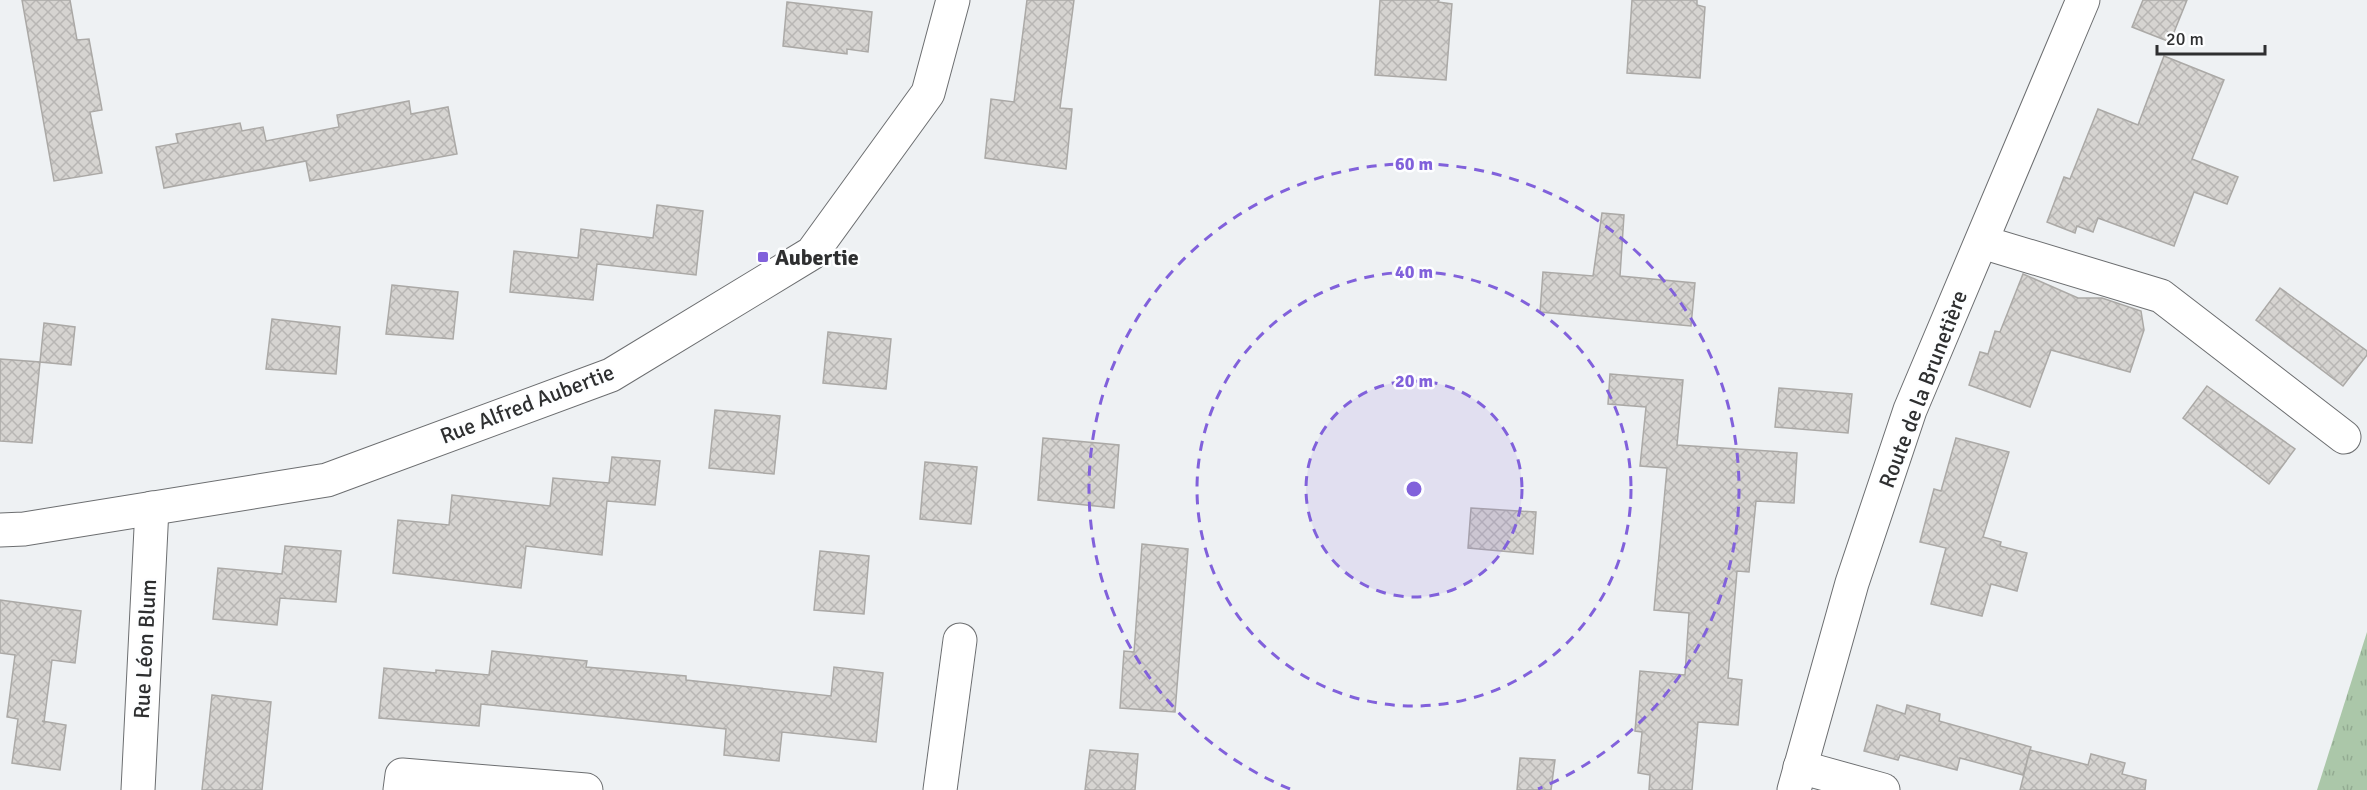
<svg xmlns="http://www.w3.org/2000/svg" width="2367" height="790" font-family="Signika,sans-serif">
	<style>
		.grass { fill: url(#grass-tufts) }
		.building { fill: url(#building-cross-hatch); stroke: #aba9a6; stroke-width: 1.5 }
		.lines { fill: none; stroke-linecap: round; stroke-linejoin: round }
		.minor-casing { stroke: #6c6e70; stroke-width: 35 }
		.minor { stroke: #fff; stroke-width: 33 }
		.ring { fill: none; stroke: #8161db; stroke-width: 3; stroke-dasharray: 10 8 }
		.poi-dot { fill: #8161db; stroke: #fdfeff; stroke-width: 2 }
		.labels { text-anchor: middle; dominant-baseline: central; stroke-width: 5; stroke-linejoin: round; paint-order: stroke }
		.poi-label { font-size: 22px; font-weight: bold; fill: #2e2f30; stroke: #fdfeff; text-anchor: start }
		.street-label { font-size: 22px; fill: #2e2f30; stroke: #fdfeff }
		.centre { fill: #8161db; stroke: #fdfeff; stroke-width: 3 }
		.ring-label { font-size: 18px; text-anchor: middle; font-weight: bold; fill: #8161db; stroke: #fdfeff; stroke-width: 5; stroke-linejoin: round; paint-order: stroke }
	</style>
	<defs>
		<pattern id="grass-tufts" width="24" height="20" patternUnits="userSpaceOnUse" patternTransform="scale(1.5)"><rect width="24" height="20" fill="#abc7a9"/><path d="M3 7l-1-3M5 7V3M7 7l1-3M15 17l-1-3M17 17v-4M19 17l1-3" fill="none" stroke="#93ab92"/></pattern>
		<pattern id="building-cross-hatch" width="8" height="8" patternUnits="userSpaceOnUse" patternTransform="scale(1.5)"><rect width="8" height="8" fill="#d6d4d1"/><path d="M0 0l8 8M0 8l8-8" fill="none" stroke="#b8b6b4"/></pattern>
	</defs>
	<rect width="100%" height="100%" fill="#eef1f3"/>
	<polygon class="grass" points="2367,632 2367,790 2317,790"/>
	<g class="building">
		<polygon points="22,0 70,0 77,40 89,39 102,110 90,112 102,173 54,181"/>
		<polygon points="1027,0 1074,0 1060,108 1072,109 1066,169 985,158 991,99 1014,102"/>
		<polygon points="1380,0 1439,0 1438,2 1452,4 1446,80 1375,75"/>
		<polygon points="1632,0 1697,0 1697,5 1705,7 1700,78 1627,73"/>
		<polygon points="2143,0 2187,0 2170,42 2132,27"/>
		<polygon points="787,2 872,12 868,52 847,49 847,54 783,46"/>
		<polygon points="2164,56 2224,80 2192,159 2238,177 2227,204 2194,192 2174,246 2098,218 2093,232 2077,226 2075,233 2047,222 2064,177 2070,179 2098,109 2138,125"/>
		<polygon points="409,101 411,114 448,107 457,154 310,181 306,161 164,188 156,147 178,143 176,134 240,123 242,131 263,127 266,141 339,127 337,115"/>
		<polygon points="657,205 703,211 696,275 597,264 593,300 510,292 514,251 578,258 581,229 653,238"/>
		<polygon points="1602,213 1624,215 1620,276 1695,283 1691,326 1540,312 1543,272 1593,276"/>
		<polygon points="2023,274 2078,298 2102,298 2141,311 2144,330 2130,372 2051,350 2030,407 1969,385 1980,352 1988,354 1995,331 2000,332"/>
		<polygon points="392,285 458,292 453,339 386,334"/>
		<polygon points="2280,288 2367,351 2367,355 2343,386 2256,320"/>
		<polygon points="272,319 340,327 336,374 266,369"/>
		<polygon points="44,323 75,327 71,365 40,362"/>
		<polygon points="828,332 891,339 886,389 823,383"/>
		<polygon points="0,359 40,362 32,443 0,441"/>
		<polygon points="1610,374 1683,380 1677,445 1797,453 1794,503 1756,501 1749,572 1737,571 1728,678 1742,680 1738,725 1698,722 1692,790 1649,790 1650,775 1638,773 1642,732 1635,731 1640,671 1685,675 1689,613 1654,610 1667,468 1640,466 1646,407 1608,404"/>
		<polygon points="2207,386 2295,449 2269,484 2183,418"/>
		<polygon points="1779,388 1852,394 1848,433 1775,427"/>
		<polygon points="715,410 780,416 774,474 709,468"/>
		<polygon points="1043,438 1119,445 1114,508 1038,500"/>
		<polygon points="1956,438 2009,452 1983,537 2001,542 2000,546 2027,553 2017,591 1991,584 1982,616 1931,604 1946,548 1920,542 1934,489 1941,491"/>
		<polygon points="612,457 660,461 655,505 607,501 602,555 526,546 521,588 393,573 398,520 449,525 452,495 550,506 553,478 609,483"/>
		<polygon points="925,462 977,467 971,524 920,519"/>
		<polygon points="1471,508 1536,512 1533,554 1468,548"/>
		<polygon points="1142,544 1188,549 1175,712 1120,708 1124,651 1134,652"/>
		<polygon points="285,546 341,551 336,602 280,598 277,625 213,619 218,568 282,574"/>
		<polygon points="820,551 869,556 864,614 814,610"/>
		<polygon points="0,600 81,611 75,663 52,660 44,722 42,721 66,725 60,770 12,763 18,719 7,717 15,655 0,653"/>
		<polygon points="492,651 587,661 586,667 686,676 686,680 831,696 834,667 883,673 876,742 782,732 779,761 724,755 726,729 630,719 481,704 479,726 379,718 384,668 436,673 436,670 489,675"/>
		<polygon points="212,695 271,702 262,790 202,790"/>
		<polygon points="1877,705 1905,714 1907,705 1940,714 1939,721 2031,747 2023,775 1960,758 1957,770 1900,755 1898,760 1864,751"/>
		<polygon points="1090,750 1138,754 1135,790 1085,790"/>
		<polygon points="2030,750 2088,765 2091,754 2125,763 2122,774 2146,780 2145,790 2020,790"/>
		<polygon points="1520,758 1555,760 1551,790 1517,790"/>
	</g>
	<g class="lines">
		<g class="minor-casing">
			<g id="minor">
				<polyline points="1982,242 2161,296 2344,437"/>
				<polyline points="0,530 24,529 327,480 611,375 812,253 928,93 953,0"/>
				<polyline points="1800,767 1883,790"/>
				<polyline points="138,790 152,508"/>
				<polyline points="400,790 402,775 586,790"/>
				<polyline points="940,790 960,640"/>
				<polyline points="1794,790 1852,583 1910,410 2083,0"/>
			</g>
		</g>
		<use href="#minor" class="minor"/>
	</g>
	<circle cx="1414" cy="489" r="108" fill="#8161db" fill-opacity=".12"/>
	<g class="ring">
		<circle cx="1414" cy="489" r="108"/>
		<circle cx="1414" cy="489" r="217"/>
		<path d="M1290 789A325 325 0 1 1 1538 789"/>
	</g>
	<rect class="poi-dot" x="757" y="251" width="12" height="12" rx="3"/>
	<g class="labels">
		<g class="poi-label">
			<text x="775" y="257">Aubertie</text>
		</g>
		<g class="street-label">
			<text transform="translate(1923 389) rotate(-69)">Route de la Brunetière</text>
			<text transform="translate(527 404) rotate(-21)">Rue Alfred Aubertie</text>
			<text transform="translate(145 649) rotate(-87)">Rue Léon Blum</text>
		</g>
	</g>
	<circle cx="1414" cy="489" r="9" class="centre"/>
	<g class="ring-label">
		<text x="1414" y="170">60 m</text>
		<text x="1414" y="278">40 m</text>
		<text x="1414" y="387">20 m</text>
	</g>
	<path d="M2157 45v9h108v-9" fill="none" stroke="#2e2f30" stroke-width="3"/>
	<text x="2166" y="45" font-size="18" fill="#2e2f30" stroke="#fdfeff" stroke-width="4.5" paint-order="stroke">20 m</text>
</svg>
